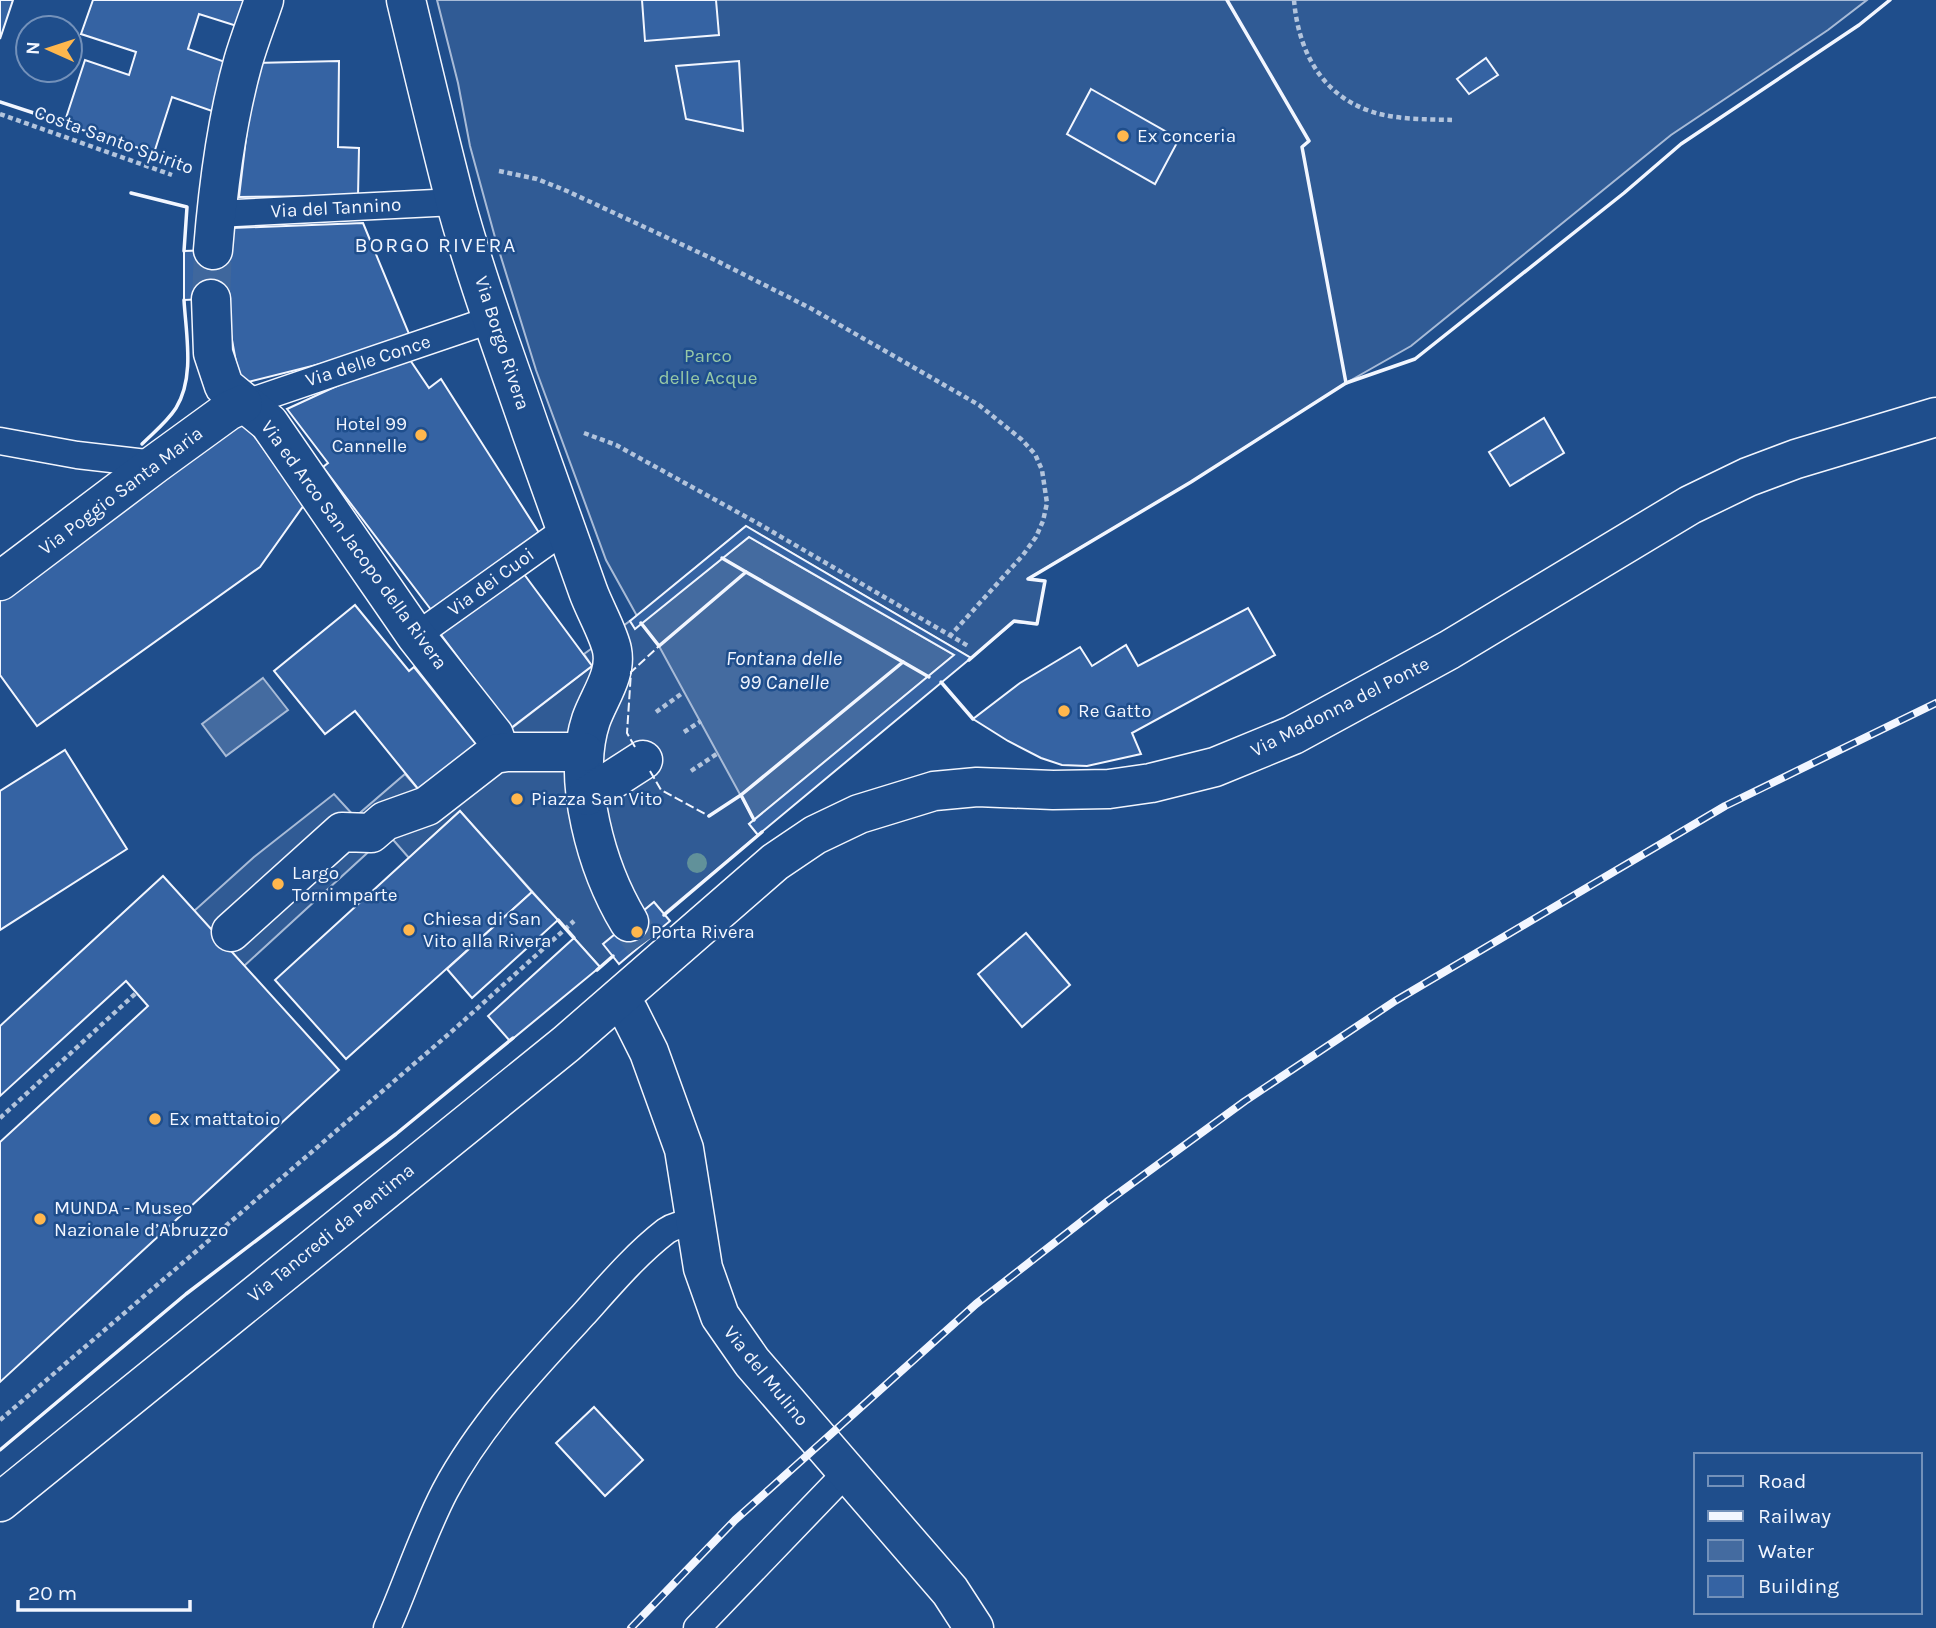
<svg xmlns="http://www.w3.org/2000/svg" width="1936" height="1628" font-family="Karla,sans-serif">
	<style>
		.built { fill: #305b95; stroke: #a8bbd7; stroke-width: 2 }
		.water { fill: #446ba0; stroke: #a8bbd7; stroke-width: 2 }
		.building { fill: #3563a3; stroke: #f2f6ff; stroke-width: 2 }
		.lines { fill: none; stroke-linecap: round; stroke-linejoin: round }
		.street-tunnel { stroke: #3f679d; stroke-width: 38; stroke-dasharray: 38 19; stroke-linecap: butt }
		.lane-casing { stroke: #f2f6ff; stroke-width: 29 }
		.street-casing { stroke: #f2f6ff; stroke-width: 41 }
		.primary-casing { stroke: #f2f6ff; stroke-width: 41 }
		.path { stroke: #b3c4dc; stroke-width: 4.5; stroke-dasharray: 5 3.5; stroke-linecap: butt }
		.lane { stroke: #1f4e8c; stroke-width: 26 }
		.street { stroke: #1f4e8c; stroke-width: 38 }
		.primary { stroke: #1f4e8c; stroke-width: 38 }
		.rail-casing { stroke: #f2f6ff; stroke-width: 8 }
		.rail { stroke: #1f4e8c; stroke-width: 5; stroke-dasharray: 16; stroke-linecap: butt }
		.fence { stroke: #f2f6ff; stroke-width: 2; stroke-dasharray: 9 3.5; stroke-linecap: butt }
		.wall { stroke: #f2f6ff; stroke-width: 3.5 }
		.tree { fill: #61919a }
		.poi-dot { fill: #ffb74d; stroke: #1f4e8c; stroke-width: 2.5 }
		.labels { text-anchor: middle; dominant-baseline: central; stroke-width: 5; stroke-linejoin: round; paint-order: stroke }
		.poi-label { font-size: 19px; fill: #f2f6ff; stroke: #1f4e8c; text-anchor: start }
		.street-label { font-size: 19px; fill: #f2f6ff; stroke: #1f4e8c }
		.park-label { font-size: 19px; fill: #97c8a6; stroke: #1f4e8c }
		.neighbourhood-label { font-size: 21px; letter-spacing: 2px; fill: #f2f6ff; stroke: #1f4e8c }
		.water-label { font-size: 21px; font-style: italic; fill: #f2f6ff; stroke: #1f4e8c }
	</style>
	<rect width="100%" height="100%" fill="#1f4e8c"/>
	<g class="built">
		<polygon points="437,0 1867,0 1828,30 1671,135 1411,346 1346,383 1191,482 1029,578 1045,581 1037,624 1014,622 971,658 746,526 637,616 606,560 536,370 496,241 470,146 458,83"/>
		<polygon points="746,572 741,795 754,820 749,824 758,835 600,967 460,811 409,858 388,834 244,966 194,911 254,857 334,794 355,817 405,774 419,790 505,720 512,728 592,666 584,654 630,621 635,628 641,623 659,646"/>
	</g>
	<g class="water">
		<polygon points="749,537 954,655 754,820 659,646 641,623"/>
		<polygon points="263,678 288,710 226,756 202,724"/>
	</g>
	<g class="building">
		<polygon points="0,0 13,0 0,39"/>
		<polygon points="93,0 249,0 240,27 199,14 188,49 228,63 212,111 172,97 154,153 64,124 85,60 129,75 136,52 81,34"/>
		<polygon points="642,0 716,0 719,35 645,41"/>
		<polygon points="1486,58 1498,75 1469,94 1457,79"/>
		<polygon points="339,61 338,147 359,148 358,196 239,197 255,63"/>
		<polygon points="739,61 743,131 686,119 676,66"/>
		<polygon points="1091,89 1179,139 1155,184 1067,134"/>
		<polygon points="363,223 412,341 240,384 228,318 229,298 184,300 184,251 213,250 232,228"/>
		<polygon points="406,354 429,388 441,379 543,539 435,615 323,467 328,463 287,409"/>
		<polygon points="1544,418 1564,453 1510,486 1489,452"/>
		<polygon points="242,419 304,505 260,567 37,726 0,675 0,592"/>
		<polygon points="746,526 971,658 758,835 749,824 954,655 749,537 635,629 630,621"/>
		<polygon points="518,566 592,666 511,728 436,628"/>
		<polygon points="355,605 409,671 414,667 476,744 419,790 355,711 325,734 274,671"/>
		<polygon points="1248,608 1275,655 1132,733 1141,754 1087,766 1062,765 1041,758 1008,741 973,719 1020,683 1080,647 1092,666 1126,645 1138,666"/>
		<polygon points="65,750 127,849 0,930 0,791"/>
		<polygon points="460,811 532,892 346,1059 275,980"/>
		<polygon points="163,876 339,1070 0,1382 0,1142 148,1006 126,981 0,1096 0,1026"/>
		<polygon points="532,892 558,920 472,998 447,969"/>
		<polygon points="654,902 670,921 619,964 603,944"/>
		<polygon points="1026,933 1070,985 1022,1027 978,974"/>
		<polygon points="574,938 600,967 510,1041 488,1016"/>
		<polygon points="594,1407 643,1460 605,1496 556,1443"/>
	</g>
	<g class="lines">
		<g class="street-tunnel">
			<polyline points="211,299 213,250"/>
			<polyline points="629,922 644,943"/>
		</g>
		<g class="lane-casing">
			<g id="lane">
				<polyline points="216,214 455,202"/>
				<polyline points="243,404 493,319"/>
				<polyline points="0,441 77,455 155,464"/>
				<polyline points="416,636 566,529"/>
				<path d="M387 1628C407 1583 422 1535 445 1491 480 1425 533 1369 583 1315 609 1286 635 1255 666 1231 675 1225 685 1224 696 1222"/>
				<polyline points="697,1628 846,1473"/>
			</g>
		</g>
		<g class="street-casing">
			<g id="street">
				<path d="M406 0C422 67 438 134 455 200 476 278 505 355 531 431 550 485 569 538 588 591 594 608 609 634 612 650 617 675 599 697 591 720 571 780 597 869 629 922"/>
				<path d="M213 250C218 187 226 123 243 62 249 41 257 21 264 0"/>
				<polyline points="211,299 213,353 224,386 269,423 416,636 494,735 500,752"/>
				<polyline points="0,581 155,464 228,411 243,404"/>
				<polyline points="587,796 643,760"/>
				<polyline points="231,932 342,832 371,833 385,821 427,806 494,754 507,752 584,752"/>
				<polyline points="619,999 629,1012 649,1052 684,1149 703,1268 720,1316 752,1362 950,1591 974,1628"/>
			</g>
		</g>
		<g class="primary-casing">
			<polyline id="primary" points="0,1502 566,1044 775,862 815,835 859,814 934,791 977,787 1053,790 1109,789 1151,783 1215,767 1293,735 1449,650 1690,505 1748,477 1796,459 1936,417"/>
		</g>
		<g class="path">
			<path d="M1294 0C1298 48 1319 92 1367 110 1393 120 1424 119 1452 120"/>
			<polyline points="0,114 172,175"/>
			<polyline points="499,171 537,179 567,191 713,259 812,309 979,405 1021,439 1035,454 1042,470 1047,503 1043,521 1036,537 1023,555 950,636"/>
			<polyline points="584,433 616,445 759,524 970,647"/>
			<polyline points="656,712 684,692"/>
			<polyline points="684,732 701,721"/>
			<polyline points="691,771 718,753"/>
			<polyline points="0,1118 136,993"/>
			<polyline points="0,1420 450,1033 574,921"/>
		</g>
		<use href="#lane" class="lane"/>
		<use href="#street" class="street"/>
		<use href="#primary" class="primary"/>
		<g class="rail-casing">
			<polyline id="rail" points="631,1628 735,1520 976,1304 1108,1201 1245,1101 1395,1001 1725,806 1936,703"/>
		</g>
		<use href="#rail" class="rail"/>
		<g class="fence">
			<polyline points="635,747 627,733 631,672 659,646"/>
			<polyline points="650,771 661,790 709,816"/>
		</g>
		<g class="wall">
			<polyline points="1227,0 1309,141 1302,147 1346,383"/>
			<polyline points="0,102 43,116"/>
			<polyline points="131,193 187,207 184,251"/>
			<path d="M142 444C154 432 167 422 176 408 195 377 186 335 184 300"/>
			<polyline points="722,558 746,572"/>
			<polyline points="641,623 659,646 746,572 903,662 741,795 709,816"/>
			<polyline points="969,660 1014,621 1037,624 1045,581 1028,579 1191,482 1346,383 1415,359 1624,193 1681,144 1859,25 1890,0"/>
			<polyline points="903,662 929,677"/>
			<polyline points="941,682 973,719"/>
			<polyline points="741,795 754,820"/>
			<polyline points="664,915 762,832"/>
			<polyline points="558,920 574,938"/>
			<polyline points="597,970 613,956"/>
			<polyline points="0,1450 186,1294 396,1134 513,1038"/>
		</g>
	</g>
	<circle class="tree" cx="697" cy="863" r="10"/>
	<g class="poi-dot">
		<circle cx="1123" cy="136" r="7"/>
		<circle cx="421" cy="435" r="7"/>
		<circle cx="1064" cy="711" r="7"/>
		<circle cx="517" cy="799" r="7"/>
		<circle cx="278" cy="884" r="7"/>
		<circle cx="409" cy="930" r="7"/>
		<circle cx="637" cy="932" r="7"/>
		<circle cx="155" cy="1119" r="7"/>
		<circle cx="40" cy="1219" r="7"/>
	</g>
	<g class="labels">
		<g class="poi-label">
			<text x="1137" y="136">Ex conceria</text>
			<text x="407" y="424" text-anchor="end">Hotel 99<tspan x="407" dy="22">Cannelle</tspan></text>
			<text x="1078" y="711">Re Gatto</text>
			<text x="531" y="799">Piazza San Vito</text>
			<text x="292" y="873">Largo<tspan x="292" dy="22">Tornimparte</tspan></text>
			<text x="423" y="919">Chiesa di San<tspan x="423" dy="22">Vito alla Rivera</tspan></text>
			<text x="651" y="932">Porta Rivera</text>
			<text x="169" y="1119">Ex mattatoio</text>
			<text x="54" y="1208">MUNDA - Museo<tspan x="54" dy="22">Nazionale d’Abruzzo</tspan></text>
		</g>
		<g class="street-label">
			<text transform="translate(114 140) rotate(20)">Costa Santo Spirito</text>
			<text transform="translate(336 208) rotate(-3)">Via del Tannino</text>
			<text transform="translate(502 343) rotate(72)">Via Borgo Rivera</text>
			<text transform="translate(368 361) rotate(-18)">Via delle Conce</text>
			<text transform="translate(121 491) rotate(-37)">Via Poggio Santa Maria</text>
			<text transform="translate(354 545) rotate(54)">Via ed Arco San Jacopo della Rivera</text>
			<text transform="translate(491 582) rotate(-36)">Via dei Cuoi</text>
			<text transform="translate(1340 707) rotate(-27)">Via Madonna del Ponte</text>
			<text transform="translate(331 1233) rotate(-39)">Via Tancredi da Pentima</text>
			<text transform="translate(766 1376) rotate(51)">Via del Mulino</text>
		</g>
		<g class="park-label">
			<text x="708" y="356">Parco<tspan x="708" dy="22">delle Acque</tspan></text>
		</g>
		<g class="neighbourhood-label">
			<text x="436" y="245">BORGO RIVERA</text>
		</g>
		<g class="water-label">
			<text x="784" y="658">Fontana delle<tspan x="784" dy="24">99 Canelle</tspan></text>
		</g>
	</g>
	<rect x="1694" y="1453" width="228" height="161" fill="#1f4e8c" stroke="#7391ba" stroke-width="2"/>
	<rect x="1708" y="1476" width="35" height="10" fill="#1f4e8c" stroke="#7391ba" stroke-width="2"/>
	<text x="1758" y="1488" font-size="21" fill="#f2f6ff">Road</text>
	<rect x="1708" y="1511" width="35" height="10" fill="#f2f6ff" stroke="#7391ba" stroke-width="2"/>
	<text x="1758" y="1523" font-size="21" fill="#f2f6ff">Railway</text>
	<rect x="1708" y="1540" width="35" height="21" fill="#446ba0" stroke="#7391ba" stroke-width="2"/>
	<text x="1758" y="1558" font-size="21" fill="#f2f6ff">Water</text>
	<rect x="1708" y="1576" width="35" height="21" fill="#3563a3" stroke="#7391ba" stroke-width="2"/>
	<text x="1758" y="1593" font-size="21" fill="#f2f6ff">Building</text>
	<g transform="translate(49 49) rotate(273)"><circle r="33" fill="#1f4e8c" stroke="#7391ba" stroke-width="2"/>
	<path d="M0-5L12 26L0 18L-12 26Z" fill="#ffb74d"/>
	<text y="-10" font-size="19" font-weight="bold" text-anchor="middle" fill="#f2f6ff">N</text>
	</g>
	<path d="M18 1600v10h172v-10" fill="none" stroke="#f2f6ff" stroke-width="3.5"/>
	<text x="28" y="1600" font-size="21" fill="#f2f6ff" stroke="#1f4e8c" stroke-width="5" paint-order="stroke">20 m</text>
</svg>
